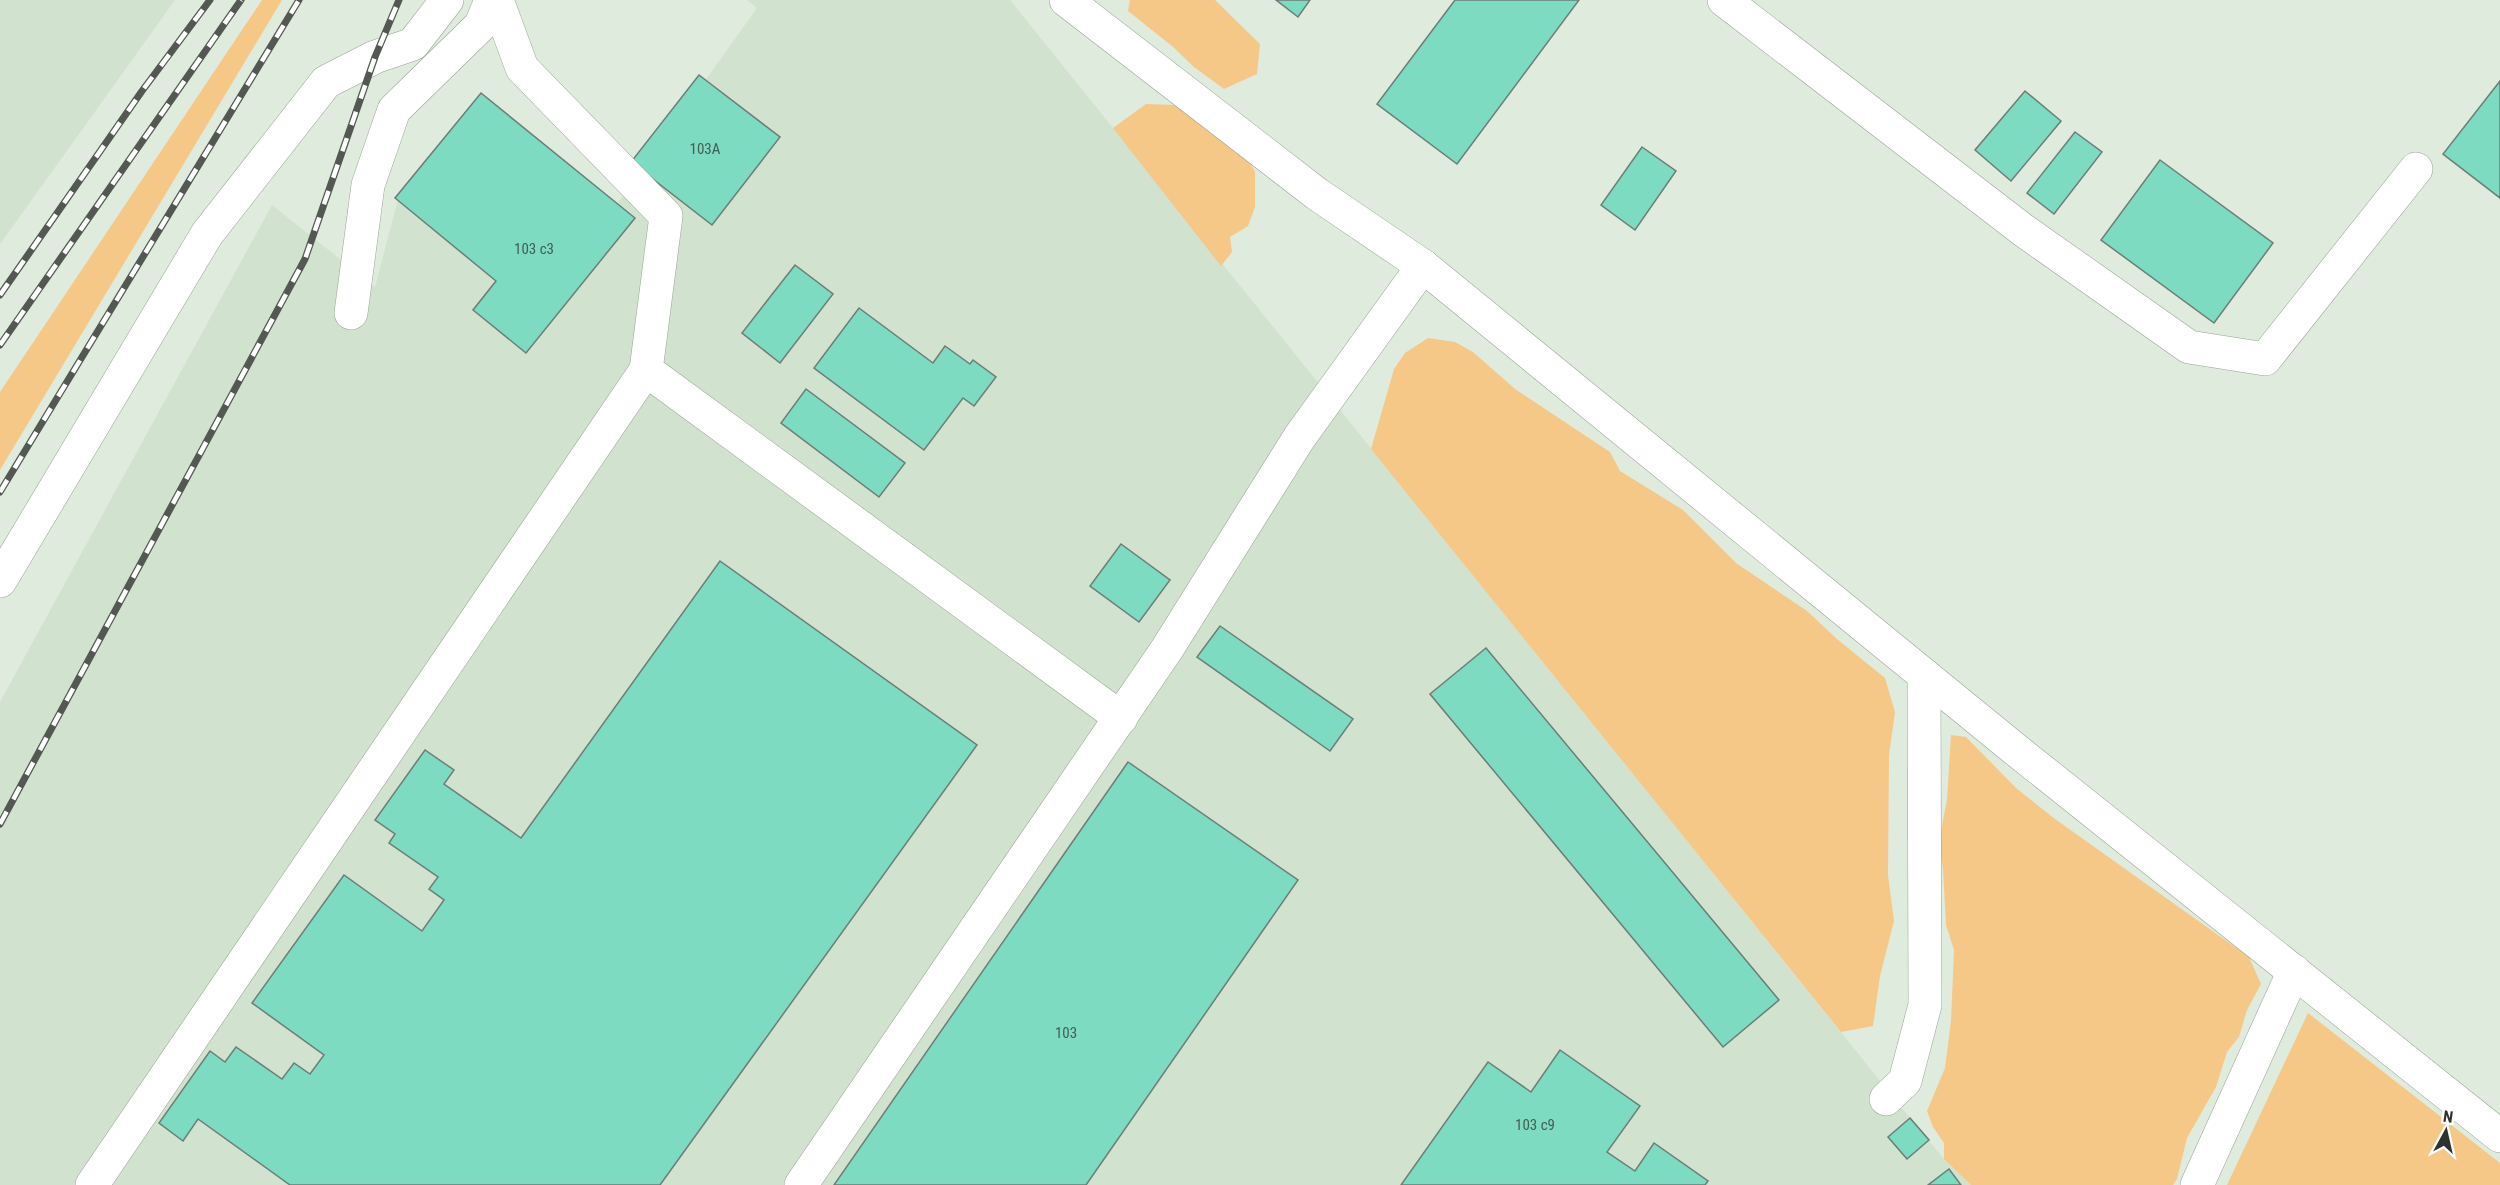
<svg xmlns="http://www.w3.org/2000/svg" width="2500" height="1185" font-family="'Roboto Condensed',sans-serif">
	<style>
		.built { fill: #d1e2ce }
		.green { fill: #f5c888 }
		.building { fill: #7cdbc0; stroke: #6c7d77; stroke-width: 1.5 }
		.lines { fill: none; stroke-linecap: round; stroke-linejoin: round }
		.minor-casing { stroke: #98a396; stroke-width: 34 }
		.minor { stroke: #fff; stroke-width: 33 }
		.rail-casing { stroke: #535952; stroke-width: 7 }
		.rail { stroke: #fff; stroke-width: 4.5; stroke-dasharray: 14; stroke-linecap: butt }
		.labels { text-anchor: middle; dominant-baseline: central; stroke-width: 5; stroke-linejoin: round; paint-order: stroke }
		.number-label { font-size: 15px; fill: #425d52 }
	</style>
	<rect width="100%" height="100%" fill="#dfebdd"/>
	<g class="built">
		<polygon points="0,0 175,0 0,244"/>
		<polygon points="747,0 1010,0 1910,1118 1944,1159 1971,1185 0,1185 0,702 272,205 375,287 398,200 617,204 757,8"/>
	</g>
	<g class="green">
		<polygon points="262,0 282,0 0,470 0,392"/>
		<polygon points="1130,0 1215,0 1260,44 1257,74 1224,89 1194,67 1172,46 1128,11"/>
		<polygon points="1146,104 1176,105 1246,155 1255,172 1255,207 1248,226 1230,237 1232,252 1221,266 1113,128"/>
		<polygon points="1428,338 1455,342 1473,352 1515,389 1610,452 1620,471 1683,510 1736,563 1807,611 1837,639 1885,678 1895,712 1889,755 1888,875 1894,921 1880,976 1873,1026 1841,1032 1371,449 1394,369 1405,353"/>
		<polygon points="1951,735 1966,737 2016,788 2055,819 2249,957 2261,984 2247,1010 2239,1037 2227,1052 2216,1087 2187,1138 2177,1179 2173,1185 1971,1185 1944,1159 1944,1143 1933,1127 1927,1111 1945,1068 1951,1021 1954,950 1946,925 1943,869 1939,841 1947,800"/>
		<polygon points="2308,1013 2500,1163 2500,1185 2227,1185"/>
	</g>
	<g class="building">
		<polygon points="1276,0 1310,0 1298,17"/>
		<polygon points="1455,0 1579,0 1457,164 1377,104"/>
		<polygon points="699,75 780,137 712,225 631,162"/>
		<polygon points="2500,81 2500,198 2443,154"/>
		<polygon points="2025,91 2061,121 2011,181 1975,150"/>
		<polygon points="481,93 635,218 526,353 473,310 496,281 395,198"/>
		<polygon points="2075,132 2102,152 2054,214 2027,193"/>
		<polygon points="1642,147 1676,171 1635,230 1601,205"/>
		<polygon points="2160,160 2273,243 2214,323 2101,240"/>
		<polygon points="795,265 833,294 780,363 742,333"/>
		<polygon points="859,308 933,363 945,346 970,364 973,360 996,377 974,406 963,398 924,450 814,368"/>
		<polygon points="806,389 905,463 879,497 781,423"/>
		<polygon points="1121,544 1170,580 1139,622 1090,586"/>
		<polygon points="720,561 977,745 660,1185 290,1185 198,1119 183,1141 159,1123 210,1051 225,1062 236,1047 282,1079 294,1063 310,1074 324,1055 252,1003 344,875 422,931 444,900 429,889 438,877 389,843 395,834 375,820 425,750 454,770 444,784 521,838"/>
		<polygon points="1220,626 1353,719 1330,751 1197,657"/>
		<polygon points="1486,648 1779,1000 1723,1047 1430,694"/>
		<polygon points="1128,762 1298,880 1086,1185 834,1185"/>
		<polygon points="1560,1050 1640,1106 1607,1152 1635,1171 1654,1143 1708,1181 1705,1185 1401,1185 1488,1062 1531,1092"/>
		<polygon points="1910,1118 1929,1140 1907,1159 1888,1137"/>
		<polygon points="1949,1169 1961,1185 1928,1185"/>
	</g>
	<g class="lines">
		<g class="minor-casing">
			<g id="minor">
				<polyline points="497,0 522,68 666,216 646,370 1121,718"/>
				<polyline points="1066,0 1317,194 1423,266 2016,750 2500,1136"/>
				<polyline points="1724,0 2023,230 2189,347 2265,359 2416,169"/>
				<polyline points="351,313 368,185 394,110 481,25 491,0"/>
				<polyline points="0,581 207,234 326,82 375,57 413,44 447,0"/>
				<polyline points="1886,1099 1905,1081 1925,1005 1924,675"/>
				<polyline points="92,1185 646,370"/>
				<polyline points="801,1185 1167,649 1299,438 1423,266"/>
				<polyline points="2197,1185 2294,971"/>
			</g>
		</g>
		<use href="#minor" class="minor"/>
		<g class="rail-casing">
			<g id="rail">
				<polyline points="0,295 142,91 210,0"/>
				<polyline points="0,345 241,0"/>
				<polyline points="0,492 299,0"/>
				<polyline points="0,824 305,259 375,57 399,0"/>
			</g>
		</g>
		<use href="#rail" class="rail"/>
	</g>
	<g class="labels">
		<g class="number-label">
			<text x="705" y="149">103А</text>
			<text x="534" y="249">103 с3</text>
			<text x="1066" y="1033">103</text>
			<text x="1535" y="1125">103 с9</text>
		</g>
	</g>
	<g transform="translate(2446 1131) rotate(8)" stroke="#ffffff" stroke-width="4.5" paint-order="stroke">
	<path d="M0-4.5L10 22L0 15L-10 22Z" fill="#2e332e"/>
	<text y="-9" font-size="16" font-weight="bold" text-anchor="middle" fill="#2e332e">N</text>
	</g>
</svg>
